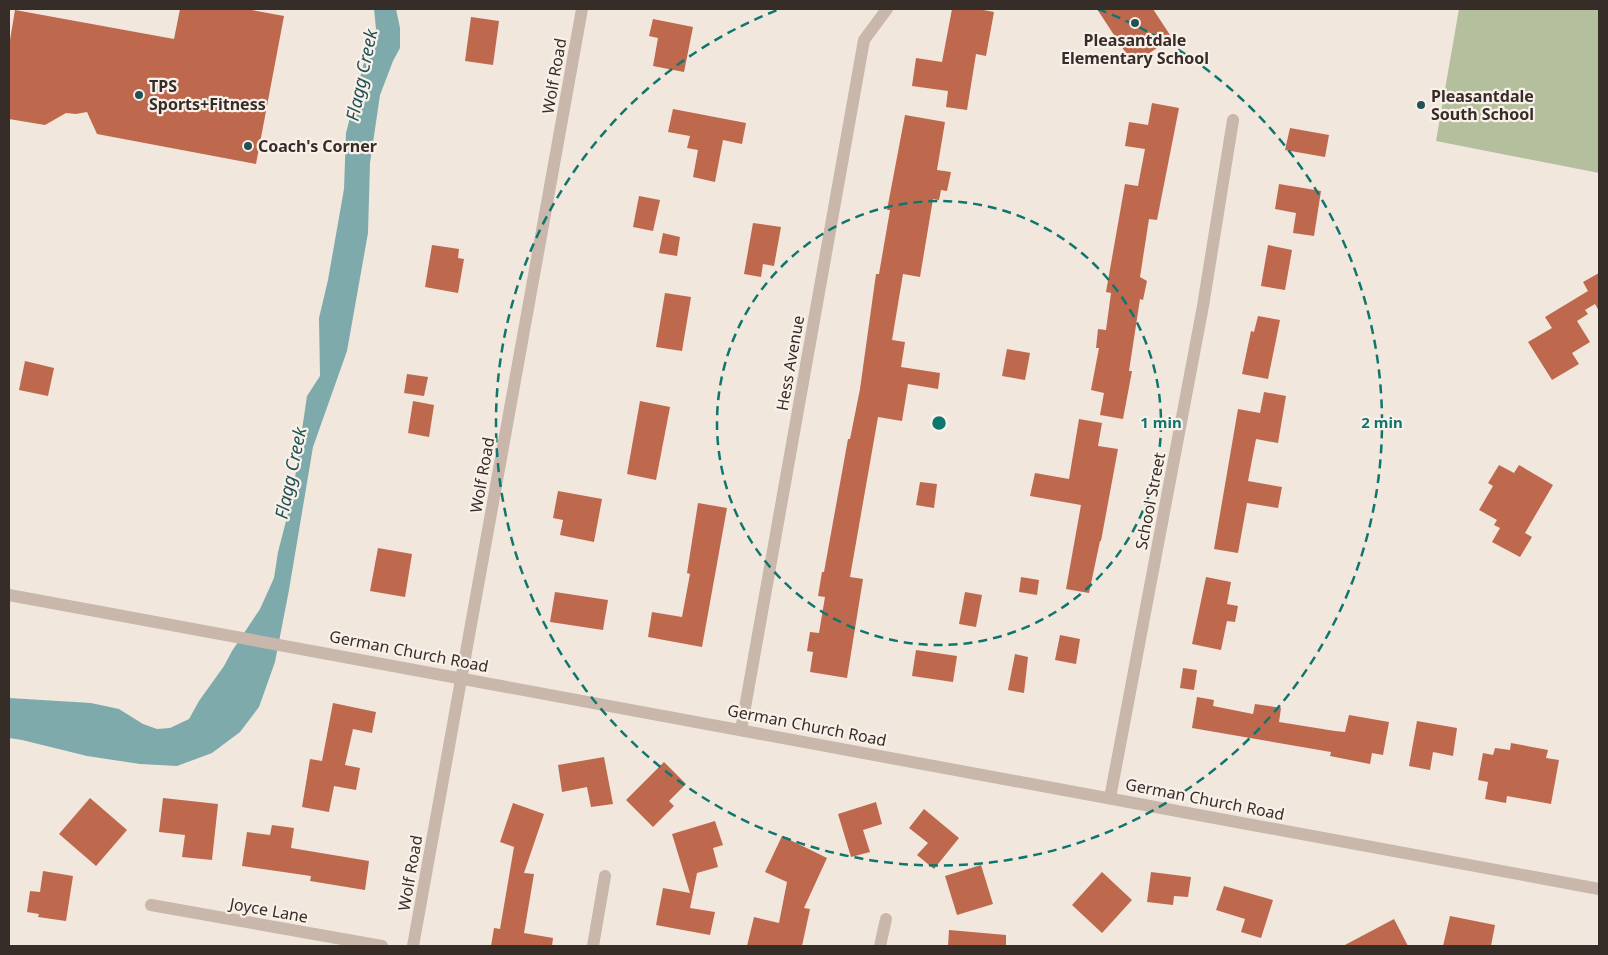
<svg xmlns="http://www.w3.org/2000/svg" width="1608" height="955" font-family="'Noto Sans',sans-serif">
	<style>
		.green { fill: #b4bf9e }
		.water { fill: #7eaaac }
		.building { fill: #be684e }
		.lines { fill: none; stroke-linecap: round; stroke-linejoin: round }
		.minor { stroke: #c8b7aa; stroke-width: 12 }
		.ring { fill: none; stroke: #0f766e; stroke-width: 2.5; stroke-dasharray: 9 6 }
		.poi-dot { fill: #215255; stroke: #f9f1e9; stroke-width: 2 }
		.labels { text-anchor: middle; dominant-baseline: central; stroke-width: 4.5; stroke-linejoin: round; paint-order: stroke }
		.poi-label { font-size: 16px; font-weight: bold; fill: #362d29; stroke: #f9f1e9; text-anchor: start }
		.street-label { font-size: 16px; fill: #362d29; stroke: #f9f1e9 }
		.water-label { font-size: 18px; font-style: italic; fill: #215255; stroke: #f9f1e9 }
		.centre { fill: #0f766e; stroke: #f9f1e9; stroke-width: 2.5 }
		.ring-label { font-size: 15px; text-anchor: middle; font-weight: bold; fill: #0f766e; stroke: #f9f1e9; stroke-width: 4.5; stroke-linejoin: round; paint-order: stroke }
	</style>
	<rect width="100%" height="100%" fill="#f1e7dd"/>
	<polygon class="green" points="1459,9 1599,9 1599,173 1436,141"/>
	<polygon class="water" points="374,9 396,9 400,28 400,48 393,61 380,95 370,163 368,233 347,351 313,447 289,590 275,662 259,707 240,732 212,753 177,766 140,764 87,756 22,740 9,738 9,698 91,703 119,709 143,724 157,729 170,728 189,719 199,701 224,666 232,651 260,609 274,578 278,552 292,498 307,396 320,376 319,318 328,280 344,189 346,133 363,66 376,29"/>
	<g class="building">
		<polygon points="180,9 246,9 284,16 256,164 97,134 87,112 76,114 66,113 45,125 9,119 9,46 15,10 174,39"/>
		<polygon points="952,9 978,9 994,12 986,56 976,54 967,110 946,107 948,91 912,86 916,58 942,62"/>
		<polygon points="1097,9 1153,9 1172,38 1133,64"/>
		<polygon points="471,17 499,21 493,65 465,61"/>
		<polygon points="653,19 693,27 684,72 653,66 658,38 649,36"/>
		<polygon points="1152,103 1179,108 1157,220 1149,219 1140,277 1147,281 1143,300 1140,299 1129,371 1132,371 1123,419 1100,415 1104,393 1091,390 1099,348 1096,348 1098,329 1106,330 1111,293 1106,292 1125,184 1138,186 1145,149 1125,146 1129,122 1148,125"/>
		<polygon points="673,109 746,123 742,144 723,140 715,182 693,177 698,150 687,148 690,136 668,132"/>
		<polygon points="905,115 945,122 937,170 951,172 947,191 941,190 939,200 933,199 920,277 903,274 892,340 905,342 901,367 940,373 938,389 908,384 902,421 878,417 850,577 863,579 847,678 810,672 813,652 807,651 810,632 819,633 825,597 818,596 822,572 824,572 848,439 850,439 860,389 876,274 879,274 890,210 887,210"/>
		<polygon points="1290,128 1329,135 1325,157 1285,150"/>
		<polygon points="1279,184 1321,191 1314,236 1293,233 1296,213 1275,209"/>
		<polygon points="639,196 660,200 653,231 633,227"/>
		<polygon points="753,223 781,227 774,266 763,264 761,277 744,274"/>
		<polygon points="663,233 680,237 677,256 659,253"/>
		<polygon points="432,245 459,249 458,258 464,259 458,293 425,287"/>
		<polygon points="1268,245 1292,250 1285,290 1261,286"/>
		<polygon points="1599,273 1599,311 1595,304 1585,310 1588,314 1577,321 1590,342 1572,353 1579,364 1552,380 1528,342 1552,328 1545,317 1588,291 1583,282"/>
		<polygon points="665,293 691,297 682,351 656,347"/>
		<polygon points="1258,316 1280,320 1268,379 1242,374 1251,331 1254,332"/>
		<polygon points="1007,349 1030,353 1025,380 1002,376"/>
		<polygon points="25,361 54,368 48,396 19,390"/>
		<polygon points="407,374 428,377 424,396 404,393"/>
		<polygon points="1264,392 1286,396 1278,443 1256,439 1248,481 1282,487 1278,508 1247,503 1238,553 1214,549 1238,409 1260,413"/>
		<polygon points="413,401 434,405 429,437 408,433"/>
		<polygon points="640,401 670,407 656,480 627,474"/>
		<polygon points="1079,419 1102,423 1098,446 1118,449 1101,541 1100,541 1089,593 1066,589 1081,505 1030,496 1035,473 1069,479"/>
		<polygon points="1499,465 1514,473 1519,465 1553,485 1525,533 1532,537 1520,557 1492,542 1500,528 1494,525 1497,520 1479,510 1493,486 1488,483"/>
		<polygon points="920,482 937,484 934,508 916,505"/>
		<polygon points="558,491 602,499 594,542 560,535 563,520 553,518"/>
		<polygon points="698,503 727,508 702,647 648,637 652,612 682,617 690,574 687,573"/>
		<polygon points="378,548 412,554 405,597 370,591"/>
		<polygon points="1021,577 1039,580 1037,595 1019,592"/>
		<polygon points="1206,577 1231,582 1227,604 1238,606 1235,622 1227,621 1221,650 1192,644"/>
		<polygon points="555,592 608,600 603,630 550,622"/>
		<polygon points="965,592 982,595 976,627 959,624"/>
		<polygon points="1060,635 1080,639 1076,664 1055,660"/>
		<polygon points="916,650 957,656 953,682 912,676"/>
		<polygon points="1015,654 1028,657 1024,693 1008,690"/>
		<polygon points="1183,668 1197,670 1194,690 1180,688"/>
		<polygon points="1197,697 1214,700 1213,706 1253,714 1255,704 1281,708 1279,722 1335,731 1345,732 1349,715 1389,722 1383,755 1372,753 1370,764 1330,756 1331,752 1192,728"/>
		<polygon points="333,703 376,712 372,733 353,729 345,765 360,768 356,790 334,786 329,812 302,807 310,759 322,761"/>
		<polygon points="1417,721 1457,728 1453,756 1433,752 1430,770 1409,766"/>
		<polygon points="1511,743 1548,750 1546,758 1559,760 1551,804 1507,796 1506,803 1485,799 1488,782 1478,780 1483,753 1493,755 1495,748 1510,750"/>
		<polygon points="604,757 613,804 591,807 587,787 562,792 558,765"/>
		<polygon points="664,762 686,784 669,801 674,806 653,827 626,800"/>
		<polygon points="90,798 127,830 96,866 59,834"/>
		<polygon points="163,798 218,804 212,860 182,857 185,835 159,832"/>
		<polygon points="876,802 882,824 863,830 870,852 851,857 838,814"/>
		<polygon points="513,803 544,814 524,873 534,874 524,933 553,938 552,946 491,946 494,928 500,929 514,847 500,842"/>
		<polygon points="924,809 959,838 934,869 917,855 928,843 909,828"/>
		<polygon points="715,821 723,845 713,848 718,867 697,873 690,908 715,912 710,935 656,925 663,888 690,893 672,834"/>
		<polygon points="272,825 294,828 291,848 369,861 365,890 310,881 311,876 242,866 247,832 270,835"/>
		<polygon points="782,836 827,858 804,908 810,909 802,946 747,946 754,917 779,923 787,882 765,872"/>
		<polygon points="981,865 993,904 957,915 945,876"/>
		<polygon points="43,871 73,876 66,921 38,917 39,914 27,912 30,891 40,892"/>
		<polygon points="1102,872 1132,900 1102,933 1072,905"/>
		<polygon points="1151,872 1191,877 1188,897 1174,896 1173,905 1147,902"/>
		<polygon points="1224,886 1273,900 1261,938 1241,932 1245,919 1216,910"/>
		<polygon points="1450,916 1495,925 1491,946 1443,946"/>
		<polygon points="1394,919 1408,946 1343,946"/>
		<polygon points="949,930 1006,935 1006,946 948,946"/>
	</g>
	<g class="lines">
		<g class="minor">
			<polyline points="9,595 1599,889"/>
			<polyline points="741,730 864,40 887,9"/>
			<polyline points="1110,798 1203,306 1233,120"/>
			<polyline points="151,905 382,946"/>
			<polyline points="413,946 582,9"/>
			<polyline points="593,946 605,876"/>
			<polyline points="880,946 886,919"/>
		</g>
	</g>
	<g class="ring">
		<circle cx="939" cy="423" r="222"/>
		<path d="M1098 9A443 443 0 1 1 780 9"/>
	</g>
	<g class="poi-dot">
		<circle cx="1135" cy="23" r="5"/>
		<circle cx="139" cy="95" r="5"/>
		<circle cx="1421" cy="105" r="5"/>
		<circle cx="248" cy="146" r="5"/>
	</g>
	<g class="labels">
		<g class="poi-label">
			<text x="1135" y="40" text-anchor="middle">Pleasantdale<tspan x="1135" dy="18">Elementary School</tspan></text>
			<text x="149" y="86">TPS<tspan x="149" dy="18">Sports+Fitness</tspan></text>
			<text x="1431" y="96">Pleasantdale<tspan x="1431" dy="18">South School</tspan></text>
			<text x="258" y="146">Coach's Corner</text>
		</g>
		<g class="street-label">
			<text transform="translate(554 76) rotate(-80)">Wolf Road</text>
			<text transform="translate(790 363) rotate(-80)">Hess Avenue</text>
			<text transform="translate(482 475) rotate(-80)">Wolf Road</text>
			<text transform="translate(1150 501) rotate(-79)">School Street</text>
			<text transform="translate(409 651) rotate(11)">German Church Road</text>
			<text transform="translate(807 725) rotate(11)">German Church Road</text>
			<text transform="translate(1205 799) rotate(11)">German Church Road</text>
			<text transform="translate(410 873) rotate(-80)">Wolf Road</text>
			<text transform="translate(269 910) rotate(10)">Joyce Lane</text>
		</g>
		<g class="water-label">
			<text transform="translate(361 75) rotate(-78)">Flagg Creek</text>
			<text transform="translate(290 473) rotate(-78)">Flagg Creek</text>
		</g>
	</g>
	<circle cx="939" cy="423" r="8" class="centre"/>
	<g class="ring-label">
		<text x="1161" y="428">1 min</text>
		<text x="1382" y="428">2 min</text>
	</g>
	<rect width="1608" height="955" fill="none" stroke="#362d29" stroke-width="20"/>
</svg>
